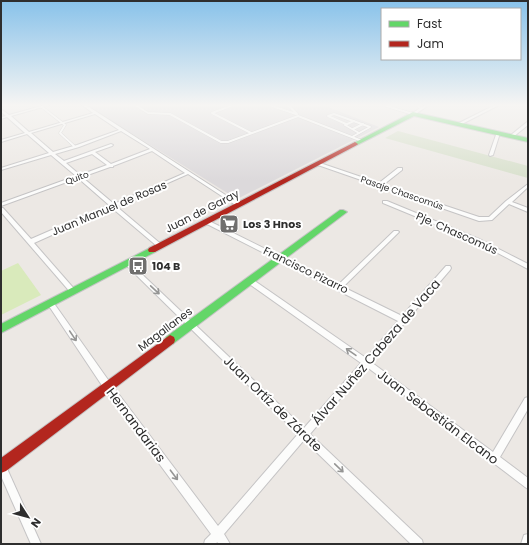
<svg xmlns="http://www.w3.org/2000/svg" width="529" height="545" font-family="Poppins,sans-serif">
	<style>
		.industrial { fill: #dcd9db }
		.cemetery { fill: #d8e0cc }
		.pitch { fill: #d9eabb }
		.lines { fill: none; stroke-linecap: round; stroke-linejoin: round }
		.lane-casing { stroke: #c5c4c5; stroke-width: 3 }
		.street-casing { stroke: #c5c4c5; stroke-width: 2 }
		.fast-casing { stroke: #c5c4c5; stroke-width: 2 }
		.jam-casing { stroke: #c5c4c5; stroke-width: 2 }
		.lane { stroke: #fcfcfb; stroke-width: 2 }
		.street { fill: #fcfcfb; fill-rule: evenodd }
		.fast { fill: #63d668; fill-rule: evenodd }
		.jam { fill: #b3261e; fill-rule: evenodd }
		.oneway { stroke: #959594 }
		.labels { text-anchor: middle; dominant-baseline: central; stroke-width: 4; stroke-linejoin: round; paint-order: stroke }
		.far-street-label { font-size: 9px; fill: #2e2e2e; stroke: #fff }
		.street-label { font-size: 11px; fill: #2e2e2e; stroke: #fff }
		.poi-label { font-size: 11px; font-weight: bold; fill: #2e2e2e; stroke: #fff; text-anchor: start }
		.near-street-label { font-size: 13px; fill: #2e2e2e; stroke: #fff }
	</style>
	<rect width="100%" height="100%" fill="#ece8e4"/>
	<polygon class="industrial" points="86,105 323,105 379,127 237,199"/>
	<polygon class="cemetery" points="398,131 528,166 528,178 385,138"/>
	<polygon class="pitch" points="18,263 41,295 1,315 1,271"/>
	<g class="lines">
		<g class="lane-casing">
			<g id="lane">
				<polyline points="135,105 148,113 170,114 221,142 228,142 298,116 362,141"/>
				<polyline points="233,105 212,113 251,133"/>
				<polyline points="269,105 296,114"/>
				<polyline points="288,105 297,114"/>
				<polyline points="383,105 413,114"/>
				<polyline points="417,105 421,109"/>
				<polyline points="42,107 65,125 60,133 74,146"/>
				<polyline points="354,121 345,125 359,133"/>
				<polyline points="346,124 328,116 334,114 370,127 352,137"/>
				<polyline points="353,129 363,124"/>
			</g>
		</g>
		<g class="street-casing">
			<g id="street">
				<path d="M45 105H50L11 116 29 132 93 113 82 105H86L241 205 239 206H237L188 174 116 206 162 245 163 246 162 247H158L112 208 34 243 76 291 75 293H71L1 212V208H3L31 239 109 205 78 178 1 206V203L76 176 51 155 1 170V168L49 153 27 134 1 142V140L25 133 7 117 1 119V117L6 116 1 112V109L9 115ZM95 114 119 130 77 145 53 152 31 133ZM121 131 150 149 111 164 95 152 112 146 113 145 111 144 64 161 55 154 79 147ZM152 151 185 173 114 204 82 177 110 167H113V166ZM92 154 107 165 80 175 66 163Z"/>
				<polygon points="425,105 429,105 414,115 411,114"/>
				<polygon points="495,105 499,105 460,125 457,124"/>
				<polygon points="527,122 528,122 528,125 513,137 511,137 511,135"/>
				<polygon points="497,132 500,133 493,155 490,156 489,155"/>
				<polygon points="318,163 320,163 379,183 398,168 402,168 402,170 383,185 479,217 489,217 506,201 528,184 528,187 512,202 528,208 528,212 509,204 492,220 479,221 318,165"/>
				<polygon points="383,201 387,201 479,239 528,264 528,269 475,241 383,203"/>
				<polygon points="207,220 338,285 394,231 398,231 399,232 398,233 343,287 402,316 446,266 450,266 451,268 450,270 371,362 493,452 525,398 528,397 528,409 500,457 528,478 528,489 525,487 367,367 310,434 422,540 423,544 411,544 304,440 224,534 230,544 219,544 217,542 216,544 204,544 205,540 211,534 105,390 49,306 48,304 49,302 51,301 53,302 111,384 218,526 298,434 125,264 124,263 125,262 129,262 304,428 361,363 248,283 247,281 248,279 252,279 366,358 398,321 205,223 204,222 205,221"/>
				<polygon points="1,460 4,462 41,544 31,544 1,476"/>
				<polygon points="528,534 528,544 521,544 524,535"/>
			</g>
		</g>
		<g class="fast-casing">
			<g id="fast">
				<polygon points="413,112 528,138 528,142 414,116 357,145 352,144"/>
				<polygon points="340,210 343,210 347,212 174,343 170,345 166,343 165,340 166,337"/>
				<polygon points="152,247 155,248 156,250 155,252 1,333 1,324"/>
			</g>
		</g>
		<g class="jam-casing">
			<g id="jam">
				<polygon points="355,142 358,144 357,145 155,252 149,252 148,250 149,248"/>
				<polygon points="170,335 174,337 175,340 174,343 6,471 1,473 1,458"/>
			</g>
		</g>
		<use href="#lane" class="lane"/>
		<use href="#street" class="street"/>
		<use href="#fast" class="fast"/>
		<use href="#jam" class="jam"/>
	</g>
	<defs><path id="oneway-shaft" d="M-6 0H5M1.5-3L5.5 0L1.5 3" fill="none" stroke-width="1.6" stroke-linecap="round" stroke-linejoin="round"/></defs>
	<g class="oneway">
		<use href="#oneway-shaft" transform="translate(155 290) rotate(43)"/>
		<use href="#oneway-shaft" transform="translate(73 336) rotate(56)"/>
		<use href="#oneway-shaft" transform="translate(351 352) rotate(-145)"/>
		<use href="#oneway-shaft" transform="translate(339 468) rotate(44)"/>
		<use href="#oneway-shaft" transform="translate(174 475) rotate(53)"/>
	</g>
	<linearGradient id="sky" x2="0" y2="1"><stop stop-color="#88c2ea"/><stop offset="0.58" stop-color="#f6f5f3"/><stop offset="1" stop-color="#f6f5f3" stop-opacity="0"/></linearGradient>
	<rect width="529" height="181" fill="url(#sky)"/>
	<defs>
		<g id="supermarket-square" transform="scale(1)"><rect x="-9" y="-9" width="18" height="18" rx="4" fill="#706f6e" stroke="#fff"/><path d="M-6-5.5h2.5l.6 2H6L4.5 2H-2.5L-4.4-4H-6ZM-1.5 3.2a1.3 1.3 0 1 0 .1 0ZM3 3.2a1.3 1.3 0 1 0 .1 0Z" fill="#fff"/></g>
		<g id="bus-square" transform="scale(1)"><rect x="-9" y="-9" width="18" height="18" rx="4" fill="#706f6e" stroke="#fff"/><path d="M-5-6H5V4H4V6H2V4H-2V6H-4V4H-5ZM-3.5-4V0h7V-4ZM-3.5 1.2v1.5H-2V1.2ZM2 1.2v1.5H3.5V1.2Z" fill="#fff"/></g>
	</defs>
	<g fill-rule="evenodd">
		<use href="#supermarket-square" x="229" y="224"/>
		<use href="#bus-square" x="138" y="266"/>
	</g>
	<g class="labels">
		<g class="far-street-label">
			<text transform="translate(77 178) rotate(-20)">Quito</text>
			<text transform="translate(402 193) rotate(19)">Pasaje Chascomús</text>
		</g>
		<g class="street-label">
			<text transform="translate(109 208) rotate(-23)">Juan Manuel de Rosas</text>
			<text transform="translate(202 211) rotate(-27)">Juan de Garay</text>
			<text transform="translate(457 233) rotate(24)">Pje. Chascomús</text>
			<text transform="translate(306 270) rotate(26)">Francisco Pizarro</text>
			<text transform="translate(165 329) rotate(-37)">Magallanes</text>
		</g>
		<g class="poi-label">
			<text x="243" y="224">Los 3 Hnos</text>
			<text x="152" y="266">104 B</text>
		</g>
		<g class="near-street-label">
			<text transform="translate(376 352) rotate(-49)">Álvar Nuñez Cabeza de Vaca</text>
			<text transform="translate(273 404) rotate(44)">Juan Ortíz de Zárate</text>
			<text transform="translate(438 417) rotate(37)">Juan Sebastián Elcano</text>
			<text transform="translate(136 425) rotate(53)">Hernandarias</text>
		</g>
	</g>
	<rect width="529" height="545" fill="none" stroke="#2e2e2e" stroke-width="4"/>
	<rect x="381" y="8" width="140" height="52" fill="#ffffff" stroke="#ababab"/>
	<rect x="389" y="21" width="20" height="6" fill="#63d668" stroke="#ababab"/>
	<text x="417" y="28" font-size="12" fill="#2e2e2e">Fast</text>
	<rect x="389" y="41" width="20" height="6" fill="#b3261e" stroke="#ababab"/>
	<text x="417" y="48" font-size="12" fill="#2e2e2e">Jam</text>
	<g transform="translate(28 517) rotate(126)" stroke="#ffffff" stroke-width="3" paint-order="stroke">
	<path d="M0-3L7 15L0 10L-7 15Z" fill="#2e2e2e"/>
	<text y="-6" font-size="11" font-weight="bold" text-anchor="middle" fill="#2e2e2e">N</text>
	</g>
</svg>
